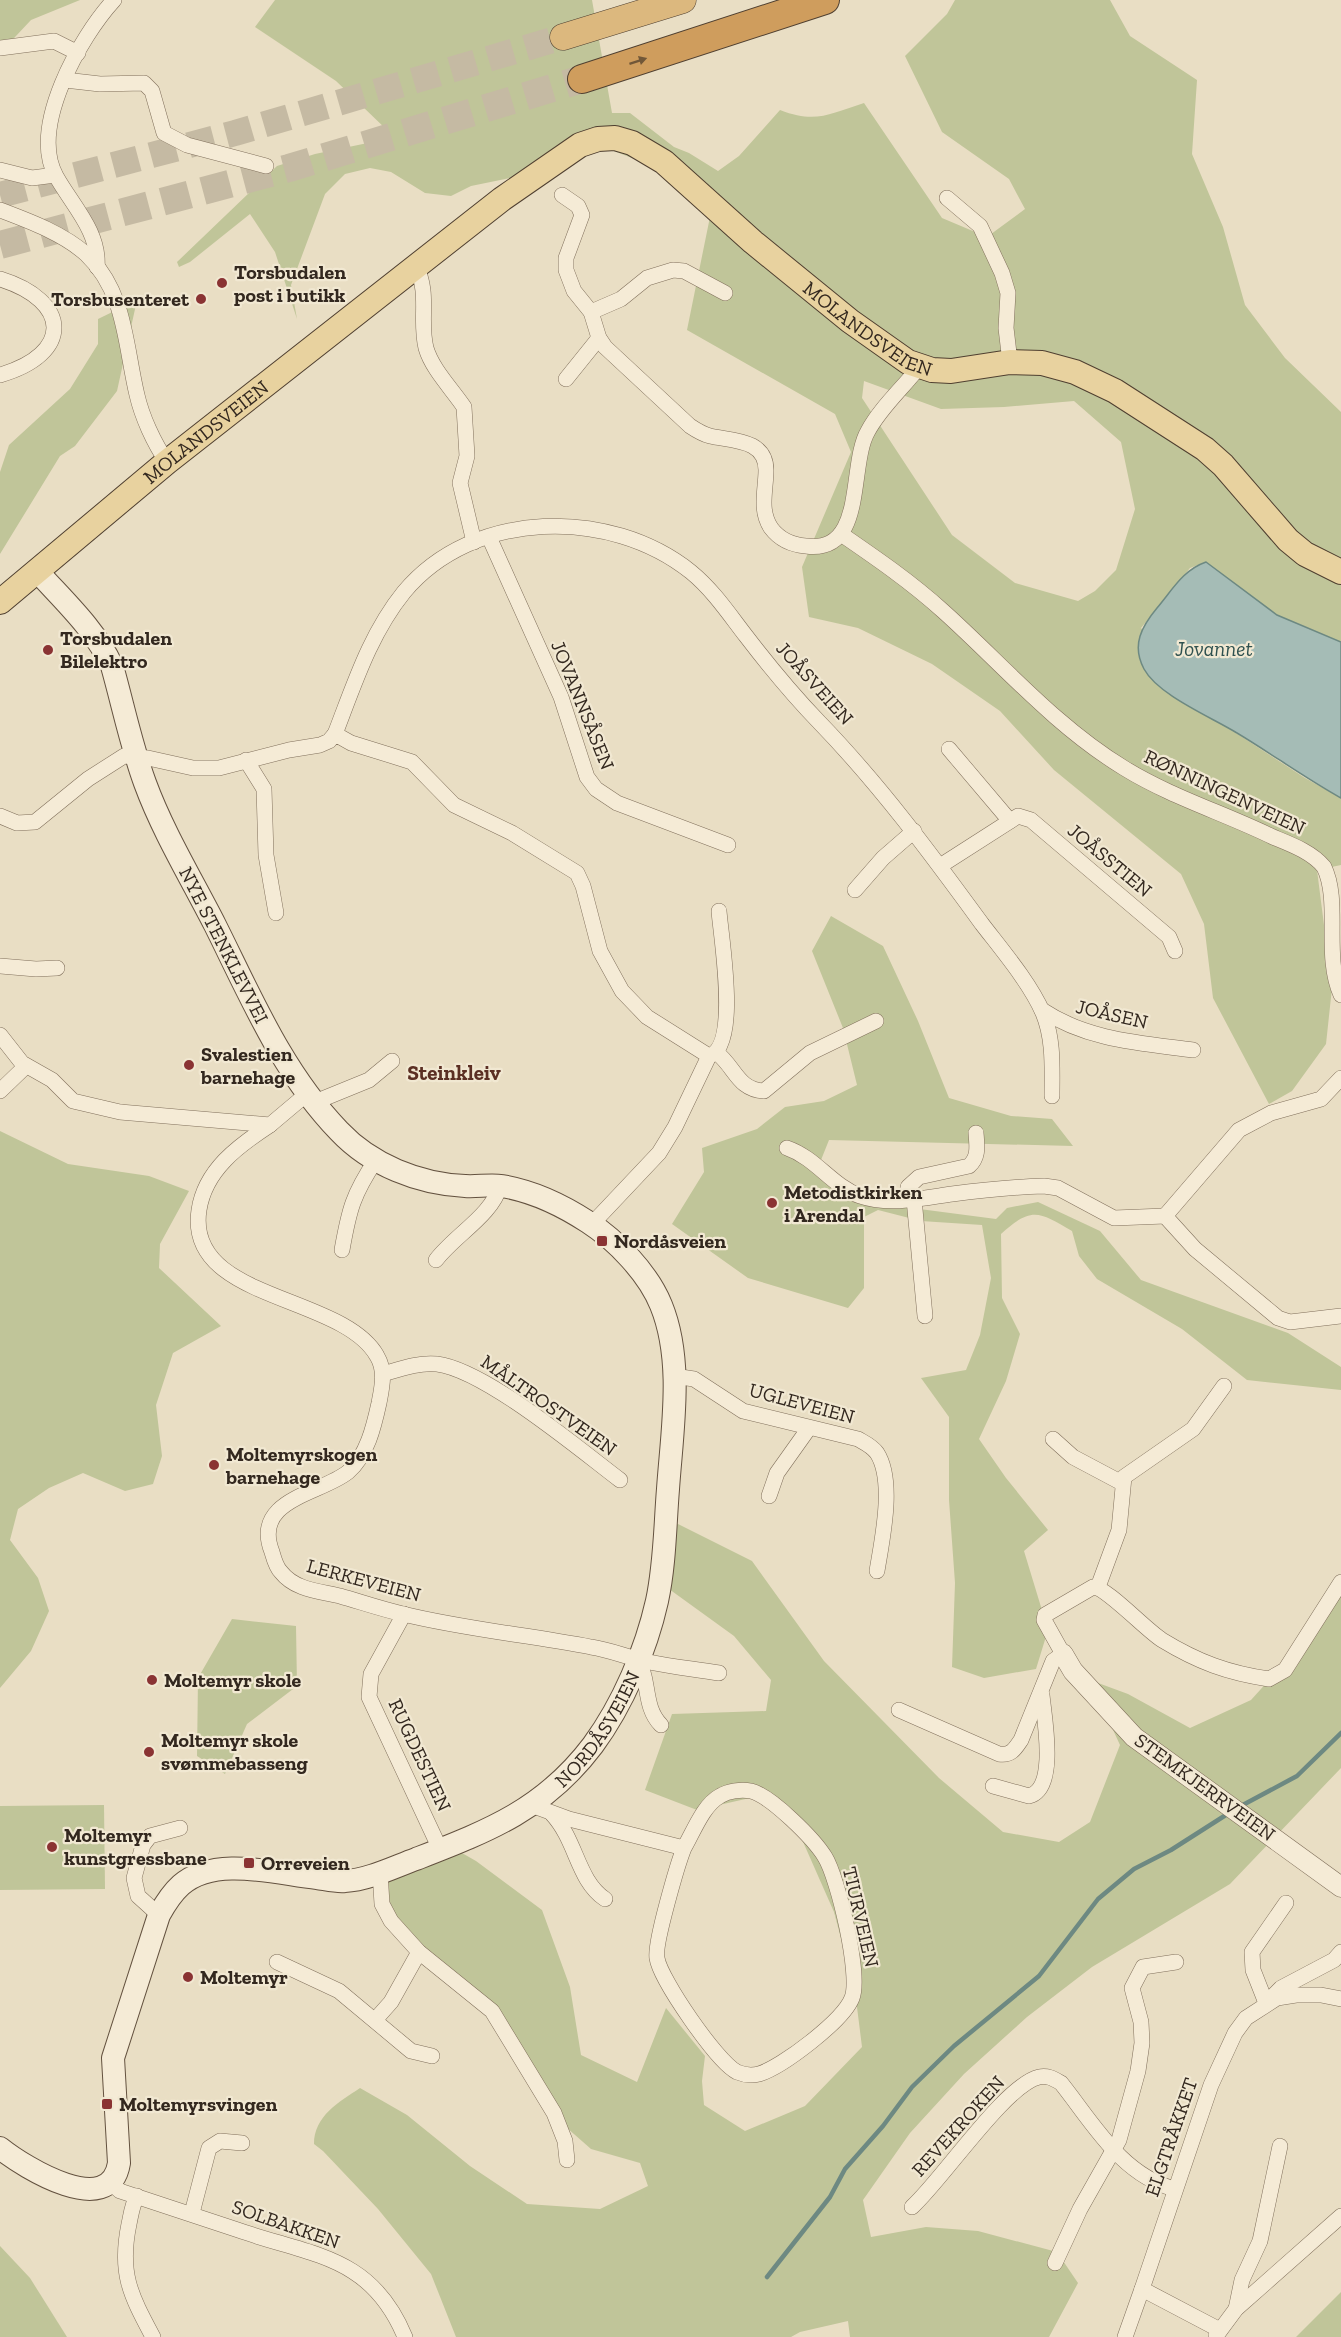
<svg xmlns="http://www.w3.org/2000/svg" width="1341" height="2337" font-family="'Zilla Slab',serif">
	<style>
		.green { fill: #c0c599; fill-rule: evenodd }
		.water { fill: #a5bcb6; stroke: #6d8982; stroke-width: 1.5 }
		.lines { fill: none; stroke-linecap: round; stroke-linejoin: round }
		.stream { stroke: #6d8982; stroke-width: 4.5 }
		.trunk-tunnel { stroke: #c5baa3; stroke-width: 26; stroke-dasharray: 26 13; stroke-linecap: butt }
		.motorway-tunnel { stroke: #c5baa3; stroke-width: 28; stroke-dasharray: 28 14; stroke-linecap: butt }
		.minor-casing { stroke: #81705c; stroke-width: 16 }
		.tertiary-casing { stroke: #81705c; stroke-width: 21 }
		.secondary-casing { stroke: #63513f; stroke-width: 24 }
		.primary-casing { stroke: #4f3f30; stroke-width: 26 }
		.trunk-casing { stroke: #4f3f30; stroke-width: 27 }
		.motorway-casing { stroke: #4f3f30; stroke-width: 30 }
		.minor { stroke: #f5ebd6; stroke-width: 15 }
		.tertiary { stroke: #f5ebd6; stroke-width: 20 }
		.secondary { stroke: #f5ebd6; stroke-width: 22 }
		.primary { stroke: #e8d29f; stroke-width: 24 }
		.trunk { stroke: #dcb87e; stroke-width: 26 }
		.motorway { stroke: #cf9d5d; stroke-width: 28 }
		.oneway { fill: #715738 }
		.poi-dot { fill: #8a3333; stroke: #f1e8d2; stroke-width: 2 }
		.labels { text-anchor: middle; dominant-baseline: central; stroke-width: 4.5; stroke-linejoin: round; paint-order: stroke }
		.poi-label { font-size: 20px; font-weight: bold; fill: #33281f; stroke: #f1e8d2; text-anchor: start }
		.street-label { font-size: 20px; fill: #33281f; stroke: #f1e8d2 }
		.water-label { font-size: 21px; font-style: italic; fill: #2f514f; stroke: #f1e8d2 }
		.neighbourhood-label { font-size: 21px; font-weight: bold; fill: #5b2f23; stroke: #f1e8d2 }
	</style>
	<rect width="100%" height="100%" fill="#e9dec4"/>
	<g class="green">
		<polygon points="0,0 80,0 31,20 0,53"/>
		<path d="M275 0H592L612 113H630L674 147 689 153 718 171 739 156 780 110C816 124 829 114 864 103L942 218 987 237 1025 209 1009 179 942 132 905 56 947 14 955 0H1110L1130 36 1197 80 1192 154 1223 227 1245 305 1285 358 1341 412V642L1277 615 1206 562 1190 568 1141 628 1236 733 1305 778 1341 798V865L1317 870 1332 988 1326 1044 1292 1091 1269 1104 1213 998 1204 924 1181 874 1054 770 1000 711 932 664 858 628 809 617 802 567 851 452 835 414 687 330 711 212 645 163 585 140 520 176 471 186 451 196 425 193 391 172 370 168 345 174 325 194 291 285 297 319 275 252 250 214 190 262 179 267 177 262 277 166 315 154 382 140 388 131 336 81 255 27ZM864 381 941 409 1004 407 1074 401 1121 442 1135 509 1116 570 1095 591 1078 601 1015 583 952 535 862 398Z"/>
		<polygon points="137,300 117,391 75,446 60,456 0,554 0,472 9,445 70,389 98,344 98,319"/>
		<path d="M831 916 883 946 918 1021 949 1098 1011 1116 1052 1119 1073 1146 829 1140 817 1170 843 1199 996 1219 1007 1208 1038 1202 1100 1231 1141 1280 1288 1333 1341 1367V1390L1247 1380 1182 1329 1097 1279 1079 1256 1072 1231C1039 1212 1032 1206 1001 1234L1002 1298 1020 1334 1006 1381 979 1439 1006 1478 1048 1530 1024 1551 1048 1630 1036 1669 984 1678 952 1667 955 1583 949 1500V1417L921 1378 966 1370 980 1335 991 1278 982 1225 921 1221 878 1210 864 1217V1288L848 1308 748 1278 672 1224 704 1172 702 1148 757 1129 785 1107 824 1101 857 1085 843 1028 812 951Z"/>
		<polygon points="0,1131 68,1164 149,1176 189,1191 160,1244 159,1268 221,1326 173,1353 156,1405 162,1456 153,1484 125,1491 83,1473 49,1488 18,1509 10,1540 38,1578 49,1611 31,1651 0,1688"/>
		<path d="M678 1524 752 1561 824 1661 939 1778 1003 1832 1059 1842 1090 1822 1120 1745 1090 1680 1128 1694 1190 1728 1251 1700 1307 1638 1341 1579V1768L1230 1884 1092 1967 1027 2017 964 2074 910 2133 863 2200 871 2237 926 2227 978 2231 1057 2252 1078 2283 1049 2337H850L848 2321 800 2332 791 2337H456L431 2274 378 2209 323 2151 314 2144C314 2116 339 2102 360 2088L407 2115 470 2166 527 2204 600 2209 648 2186 640 2163 591 2149 558 2120 517 2048 461 1991 399 1938 381 1887 439 1840 476 1861 542 1910 570 1987 581 2055 637 2082 666 2008 705 2056 702 2081 704 2105 745 2131 805 2106 862 2047 855 1991 834 1912 800 1835 763 1795 697 1810 645 1790 672 1714 766 1711 771 1680 734 1636 669 1589 665 1533Z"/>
		<polygon points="232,1619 296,1626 297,1686 247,1724 225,1774 197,1756 198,1678"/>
		<polygon points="104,1805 105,1889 0,1890 0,1806"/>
		<polygon points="0,2246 30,2278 67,2337 0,2337"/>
		<polygon points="1341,2292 1341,2337 1296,2337"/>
	</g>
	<path class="water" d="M1206 562 1277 615 1341 642V798C1305 778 1272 754 1237 733 1211 717 1158 695 1144 669 1131 645 1142 626 1157 608 1173 589 1183 570 1206 562Z"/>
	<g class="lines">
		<g class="stream">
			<polyline points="1239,1807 1297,1776 1341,1733"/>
			<polyline points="767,2277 830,2197 845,2169 883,2126 912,2087 954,2046 1039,1976 1098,1899 1134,1869 1171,1850 1229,1813"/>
		</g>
		<polyline class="trunk-tunnel" points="0,195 235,133 563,37"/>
		<polyline class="motorway-tunnel" points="0,245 289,168 582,79"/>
		<g class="minor-casing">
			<g id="minor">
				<polyline points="0,48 54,41 78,53"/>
				<polyline points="65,80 100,84 144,83 152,91 164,133 187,145 266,166"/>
				<polyline points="0,170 32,178 55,175"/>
				<path d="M562 195 578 206 582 215 566 258V270L574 291 591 312 599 338 605 347 690 426C696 430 702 434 710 436 732 441 766 439 766 470 766 490 759 510 771 528 780 540 793 545 806 546 867 554 848 465 868 431 881 407 903 388 919 367"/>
				<polyline points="947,198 980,226 1002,273 1008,293 1006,328 1010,362"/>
				<path d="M0 210C29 221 62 233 86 254 126 292 125 345 137 395 142 417 154 443 167 462"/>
				<path d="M416 266C430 294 419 320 426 348 432 369 452 389 464 407L467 456 460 483 474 542"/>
				<path d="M97 267C100 232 72 205 56 176 29 127 80 37 114 0"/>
				<path d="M0 279C71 301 73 354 0 375"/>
				<polyline points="591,312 621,299 647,278 673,270 684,271 725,293"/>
				<polyline points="566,379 599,338"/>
				<path d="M841 534C876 558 911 582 943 611 1002 664 1055 726 1124 768 1171 797 1224 813 1273 837 1290 844 1312 852 1324 867 1341 902 1323 955 1341 995"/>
				<polyline points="489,537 561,697 587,777 596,789 617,803 728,845"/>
				<path d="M335 734C354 685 370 634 404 592 473 509 610 507 691 572 713 590 729 614 746 636 769 666 793 695 819 722 880 785 931 854 982 924 1002 950 1030 983 1043 1013 1054 1039 1052 1069 1052 1096"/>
				<polyline points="949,749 1010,821"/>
				<polyline points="246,760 264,789 266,855 276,913"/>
				<polyline points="0,816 17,823 35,822 88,779 124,756 148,758 193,768 219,768 289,750 320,745 329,741 335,734 351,743 412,762 454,805 512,833 577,873 583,886 600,951 622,991 647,1017 709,1056 675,1127 659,1153 592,1224"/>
				<polyline points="940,866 1018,816 1031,820 1169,937 1175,951"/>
				<polyline points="855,890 883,858 914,831"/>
				<polyline points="0,966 36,969 57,968"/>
				<path d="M1042 1010C1087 1040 1140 1043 1193 1050"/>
				<polyline points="0,1035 22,1063 52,1080 73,1101 120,1112 270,1125 308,1093"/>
				<path d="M717 1053C735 1067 738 1090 764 1091L810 1053 876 1021"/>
				<path d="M709 1056C740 1047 721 938 719 911"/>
				<polyline points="0,1091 26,1066"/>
				<polyline points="315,1102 369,1080 392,1061"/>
				<path d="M270 1125C238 1146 205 1170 199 1210 185 1301 342 1294 377 1356 386 1371 382 1387 379 1403 374 1426 367 1456 348 1472 321 1494 251 1499 272 1552 274 1559 276 1567 281 1572 295 1590 319 1591 340 1596 361 1602 381 1609 403 1614 464 1629 528 1635 591 1647 611 1650 629 1658 649 1662 672 1667 695 1669 719 1673"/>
				<path d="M787 1148C816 1158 832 1186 860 1196 889 1206 924 1198 952 1194 983 1190 1013 1187 1044 1186L1058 1188 1114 1218 1165 1216"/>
				<path d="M907 1199 908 1187 919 1177 969 1166C979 1157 977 1146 976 1133"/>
				<polyline points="914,1199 925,1316"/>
				<polyline points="1165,1216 1239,1130 1271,1113 1321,1099 1341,1078"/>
				<polyline points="1165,1216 1195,1249 1278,1318 1290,1322 1341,1316"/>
				<path d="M342 1250C349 1210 353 1194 376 1160"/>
				<path d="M436 1260C455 1235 492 1215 500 1186"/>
				<path d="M383 1374C400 1369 419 1362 437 1364 485 1370 579 1449 620 1480"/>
				<path d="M674 1376 694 1379 743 1411 858 1439C865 1443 872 1446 877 1453 895 1481 882 1540 877 1571"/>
				<polyline points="1053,1439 1073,1457 1122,1483"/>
				<polyline points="769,1496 777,1473 809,1428"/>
				<polyline points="1098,1587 1119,1530 1124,1477 1193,1429 1224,1386"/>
				<polyline points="404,1614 371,1674 369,1697 440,1849"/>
				<path d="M638 1659C650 1680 643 1707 661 1725"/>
				<path d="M899 1710 999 1754C1011 1756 1015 1749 1021 1740L1053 1661 1063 1654 1044 1620 1045 1615 1093 1587C1106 1587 1146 1630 1162 1640 1198 1662 1228 1673 1269 1679L1285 1670 1341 1582"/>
				<path d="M993 1786 1029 1796C1058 1789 1044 1717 1042 1695"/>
				<path d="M531 1805 569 1819 684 1848C693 1833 703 1805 720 1796 728 1791 741 1789 751 1791 771 1796 814 1839 825 1857 838 1878 861 1975 852 1998 843 2021 782 2067 759 2074 751 2076 744 2075 737 2072 717 2062 660 1979 657 1958 654 1944 678 1863 684 1848"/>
				<path d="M552 1814C577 1841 577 1880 605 1899"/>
				<polyline points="380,1872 382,1904 391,1921 419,1952 492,2011 554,2113 565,2141 567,2160"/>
				<polyline points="1286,1903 1252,1952 1253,1970 1266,2003 1281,1988 1334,1960 1341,1952"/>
				<polyline points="159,1915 138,1896 134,1878 143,1845 150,1836 180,1828"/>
				<polyline points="277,1962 339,1991 411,2051 432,2056"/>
				<polyline points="375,2020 391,2002 419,1952"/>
				<path d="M112 2184 120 2191C160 2204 199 2217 238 2230 312 2256 371 2255 405 2337"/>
				<path d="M137 2196C132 2205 131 2215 129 2224 119 2273 130 2294 153 2337"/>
				<path d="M912 2207C943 2179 1005 2085 1039 2077 1048 2075 1054 2079 1061 2083 1093 2123 1122 2176 1175 2189"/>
				<polyline points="192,2213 209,2148 220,2141 242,2143"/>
				<polyline points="1055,2263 1080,2209 1119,2140 1138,2071 1142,2043 1141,2022 1132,1988 1143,1967 1176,1962"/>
				<polyline points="1236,2309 1242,2280 1260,2241 1280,2146"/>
				<polyline points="1220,2330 1142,2289 1211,2085 1235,2033 1246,2018 1277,1998 1296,1995 1321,1995 1341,1999"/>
				<polyline points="1216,2336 1236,2309 1341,2216"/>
				<polyline points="1125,2337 1142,2289"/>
			</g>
		</g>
		<g class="tertiary-casing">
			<polyline id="tertiary" points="1063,1654 1073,1671 1134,1737 1341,1887"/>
		</g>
		<g class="secondary-casing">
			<g id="secondary">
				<path id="s1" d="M0 2148C25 2168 110 2220 119 2163L113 2058 159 1915C165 1904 172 1893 181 1885 215 1855 277 1874 317 1878 325 1879 336 1882 345 1881 368 1880 394 1867 416 1859 488 1831 544 1810 593 1745 623 1704 646 1650 657 1601 665 1564 665 1526 668 1489 672 1430 684 1361 661 1305 648 1273 616 1240 588 1222 562 1205 532 1191 502 1186 490 1184 477 1187 465 1186 419 1184 371 1165 339 1131 282 1072 251 997 215 925 191 878 163 832 145 783 131 745 123 705 112 666 95 629 64 601 37 571"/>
			</g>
		</g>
		<g class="primary-casing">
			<g id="primary">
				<path id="s2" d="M0 602 167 462 502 199 580 145 598 139 615 138 632 143 664 162 753 242 850 321 908 362 932 370 951 371 1010 362 1042 363 1075 372 1115 391 1205 449 1223 465 1288 540 1305 554 1341 572"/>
			</g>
		</g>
		<g class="trunk-casing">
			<polyline id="trunk" points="563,37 683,0"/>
		</g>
		<g class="motorway-casing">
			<polyline id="motorway" points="582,79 825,0"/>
		</g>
		<use href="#minor" class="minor"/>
		<use href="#tertiary" class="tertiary"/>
		<use href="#secondary" class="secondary"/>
		<use href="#primary" class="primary"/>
		<use href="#trunk" class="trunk"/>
		<use href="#motorway" class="motorway"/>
	</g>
	<defs><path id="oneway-solid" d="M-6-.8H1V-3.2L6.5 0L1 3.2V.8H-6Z" transform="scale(1.5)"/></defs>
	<use class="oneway" href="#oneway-solid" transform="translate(638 61) rotate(-18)"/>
	<g class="poi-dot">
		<circle cx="222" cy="283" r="6"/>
		<circle cx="201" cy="299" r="6"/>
		<circle cx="48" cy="650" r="6"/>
		<circle cx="189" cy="1065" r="6"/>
		<circle cx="772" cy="1203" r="6"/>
		<rect x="596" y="1235" width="12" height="12" rx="3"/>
		<circle cx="214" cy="1465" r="6"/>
		<circle cx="152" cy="1680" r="6"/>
		<circle cx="149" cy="1752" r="6"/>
		<circle cx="52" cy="1847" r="6"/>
		<rect x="243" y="1857" width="12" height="12" rx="3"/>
		<circle cx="188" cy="1977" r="6"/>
		<rect x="101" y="2098" width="12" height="12" rx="3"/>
	</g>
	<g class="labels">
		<g class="poi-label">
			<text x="234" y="272">Torsbudalen<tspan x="234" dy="23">post i butikk</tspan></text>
			<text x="189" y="299" text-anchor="end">Torsbusenteret</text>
			<text x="60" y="638">Torsbudalen<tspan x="60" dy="23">Bilelektro</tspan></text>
			<text x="201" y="1054">Svalestien<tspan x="201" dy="23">barnehage</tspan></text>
			<text x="784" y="1192">Metodistkirken<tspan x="784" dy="23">i Arendal</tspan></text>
			<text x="614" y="1241">Nordåsveien</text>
			<text x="226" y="1454">Moltemyrskogen<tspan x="226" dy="23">barnehage</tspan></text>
			<text x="164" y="1680">Moltemyr skole</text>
			<text x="161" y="1740">Moltemyr skole<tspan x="161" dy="23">svømmebasseng</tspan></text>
			<text x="64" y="1835">Moltemyr<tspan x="64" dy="23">kunstgressbane</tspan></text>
			<text x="261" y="1863">Orreveien</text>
			<text x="200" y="1977">Moltemyr</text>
			<text x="119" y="2104">Moltemyrsvingen</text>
		</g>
		<g class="street-label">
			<text stroke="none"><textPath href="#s2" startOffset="1094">MOLANDSVEIEN</textPath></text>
			<text stroke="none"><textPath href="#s2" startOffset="267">MOLANDSVEIEN</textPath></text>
			<text transform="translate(815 683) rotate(48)">JOÅSVEIEN</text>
			<text transform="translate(583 705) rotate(68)">JOVANNSÅSEN</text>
			<text transform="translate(1225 792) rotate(25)">RØNNINGENVEIEN</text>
			<text transform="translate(1110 860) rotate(40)">JOÅSSTIEN</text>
			<text transform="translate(224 945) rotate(63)">NYE STENKLEVVEI</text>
			<text transform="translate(1112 1014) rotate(13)">JOÅSEN</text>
			<text transform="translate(802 1403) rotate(15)">UGLEVEIEN</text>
			<text transform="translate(549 1405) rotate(35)">MÅLTROSTVEIEN</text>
			<text transform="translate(364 1580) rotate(15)">LERKEVEIEN</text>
			<text stroke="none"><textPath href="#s1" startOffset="909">NORDÅSVEIEN</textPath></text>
			<text transform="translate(420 1755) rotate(65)">RUGDESTIEN</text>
			<text transform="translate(1205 1787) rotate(36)">STEMKJERRVEIEN</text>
			<text transform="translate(861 1917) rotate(77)">TIURVEIEN</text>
			<text transform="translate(958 2126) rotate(-48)">REVEKROKEN</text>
			<text transform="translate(1171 2137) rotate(-71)">ELGTRÅKKET</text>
			<text transform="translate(286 2224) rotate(19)">SOLBAKKEN</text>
		</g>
		<g class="water-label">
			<text x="1214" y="648">Jovannet</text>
		</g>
		<g class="neighbourhood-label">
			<text x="454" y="1072">Steinkleiv</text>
		</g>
	</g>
</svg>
